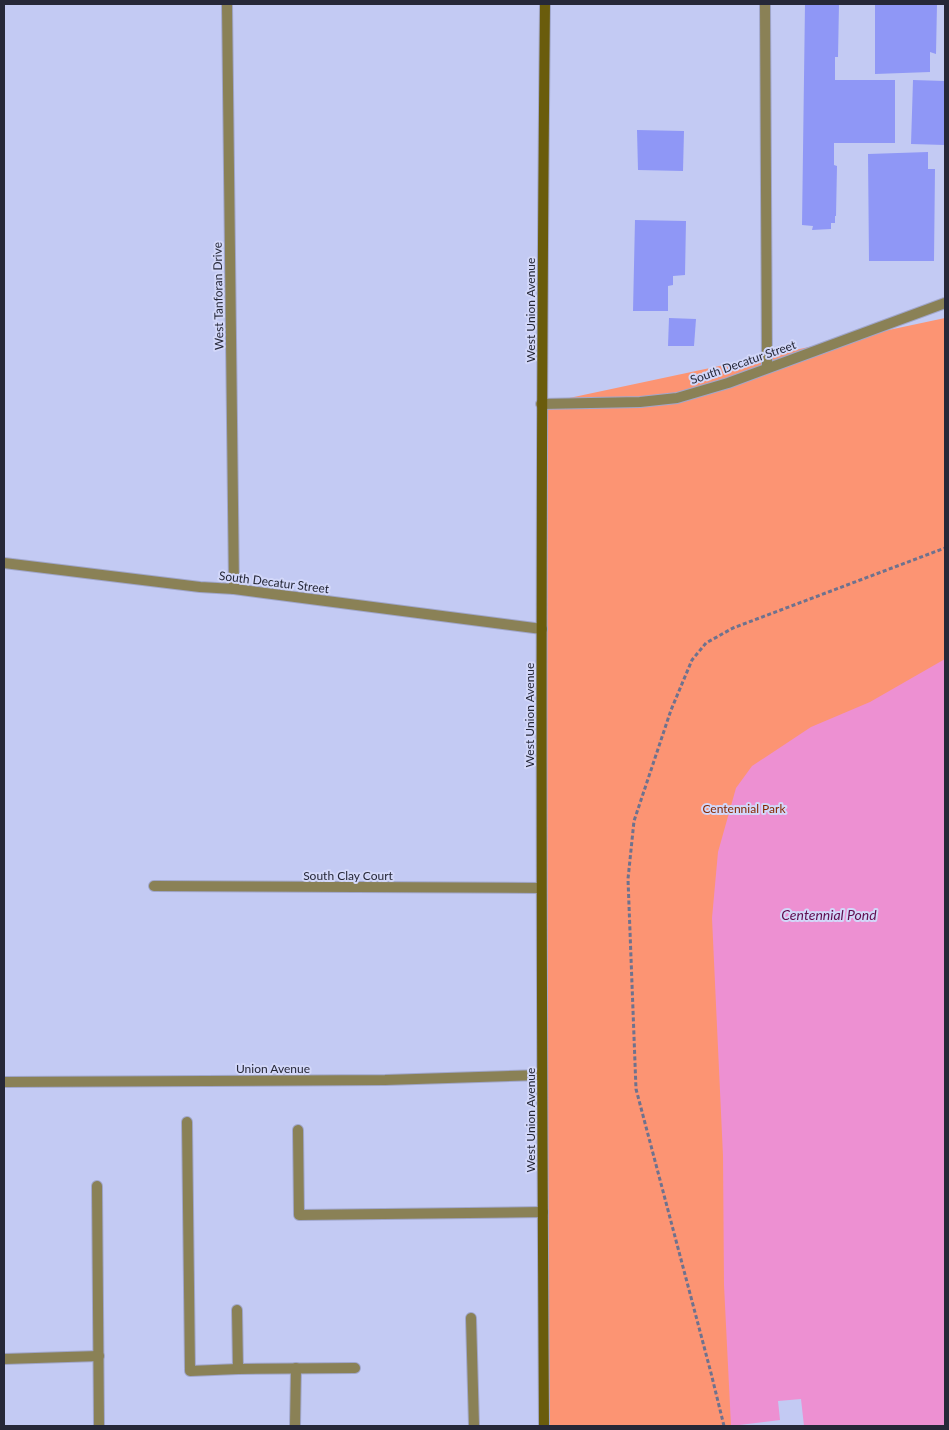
<svg xmlns="http://www.w3.org/2000/svg" width="949" height="1430" font-family="Lato,sans-serif">
	<style>
		.green { fill: #fc9473 }
		.water { fill: #ed90d2 }
		.pier { fill: #c3caf3 }
		.building { fill: #8f97f6 }
		.lines { fill: none; stroke-linecap: round; stroke-linejoin: round }
		.lane-casing { stroke: #a0a6ca; stroke-width: 12 }
		.street-casing { stroke: #a0a6ca; stroke-width: 12 }
		.secondary-casing { stroke: #a0a6ca; stroke-width: 12 }
		.path { stroke: #6e728e; stroke-width: 3; stroke-dasharray: 4 2.5; stroke-linecap: butt }
		.lane { stroke: #8a8156; stroke-width: 10 }
		.street { stroke: #8a8156; stroke-width: 10 }
		.secondary { stroke: #6a5c0c; stroke-width: 10 }
		.labels { text-anchor: middle; dominant-baseline: central; stroke-width: 4; stroke-linejoin: round; paint-order: stroke }
		.street-label { font-size: 12px; fill: #262838; stroke: #d2d7f9 }
		.park-label { font-size: 12px; fill: #862902; stroke: #d2d7f9 }
		.water-label { font-size: 14px; font-style: italic; fill: #600d4f; stroke: #d2d7f9 }
	</style>
	<rect width="100%" height="100%" fill="#c3caf3"/>
	<polygon class="green" points="945,318 945,1426 544,1426 541,404"/>
	<polygon class="water" points="945,659 945,1426 731,1426 724,1285 723,1156 712,918 718,852 736,788 752,766 811,727 870,702"/>
	<polygon class="pier" points="801,1399 804,1426 731,1426 780,1420 778,1401"/>
	<g class="building">
		<polygon points="805,4 839,4 838,57 835,57 835,80 895,80 895,143 834,143 834,165 837,166 836,216 835,216 835,223 831,223 831,229 812,230 813,226 802,225"/>
		<polygon points="875,4 937,4 936,54 930,52 930,72 875,74"/>
		<polygon points="913,80 945,81 945,145 911,144"/>
		<polygon points="637,130 684,131 683,171 638,170"/>
		<polygon points="928,152 928,169 935,169 934,261 869,261 868,154"/>
		<polygon points="635,220 686,221 685,275 673,276 673,285 668,286 668,311 633,311"/>
		<polygon points="669,318 696,319 694,346 668,346"/>
	</g>
	<g class="lines">
		<g class="lane-casing">
			<g id="lane">
				<polyline points="765,4 767,368"/>
				<polyline points="187,1122 190,1371 238,1369"/>
				<polyline points="298,1130 299,1215 543,1212"/>
				<polyline points="97,1186 99,1426"/>
				<polyline points="237,1310 238,1369 355,1368"/>
				<polyline points="471,1318 474,1426"/>
				<polyline points="4,1359 99,1356"/>
				<polyline points="295,1426 296,1368"/>
			</g>
		</g>
		<g class="street-casing">
			<g id="street">
				<polyline points="227,4 234,589"/>
				<polyline points="541,404 640,402 677,398 728,383 945,303"/>
				<polyline points="4,563 200,587 234,589 542,629"/>
				<polyline points="154,886 541,888"/>
				<polyline points="4,1082 385,1080 542,1075"/>
			</g>
		</g>
		<g class="secondary-casing">
			<path id="secondary" d="M544 1426C541 952 540 478 545 4"/>
		</g>
		<polyline class="path" points="724,1426 711,1373 636,1089 628,879 634,821 671,710 692,660 706,643 733,628 945,548"/>
		<use href="#lane" class="lane"/>
		<use href="#street" class="street"/>
		<use href="#secondary" class="secondary"/>
	</g>
	<g class="labels">
		<g class="street-label">
			<text transform="translate(218 296) rotate(-91)">West Tanforan Drive</text>
			<text transform="translate(530 310) rotate(-90)">West Union Avenue</text>
			<text transform="translate(743 362) rotate(-19)">South Decatur Street</text>
			<text transform="translate(274 582) rotate(7)">South Decatur Street</text>
			<text transform="translate(529 715) rotate(-90)">West Union Avenue</text>
			<text x="348" y="875">South Clay Court</text>
			<text x="273" y="1068">Union Avenue</text>
			<text transform="translate(530 1120) rotate(-90)">West Union Avenue</text>
		</g>
		<g class="park-label">
			<text x="744" y="808">Centennial Park</text>
		</g>
		<g class="water-label">
			<text x="829" y="914">Centennial Pond</text>
		</g>
	</g>
	<rect width="949" height="1430" fill="none" stroke="#262838" stroke-width="10"/>
</svg>
